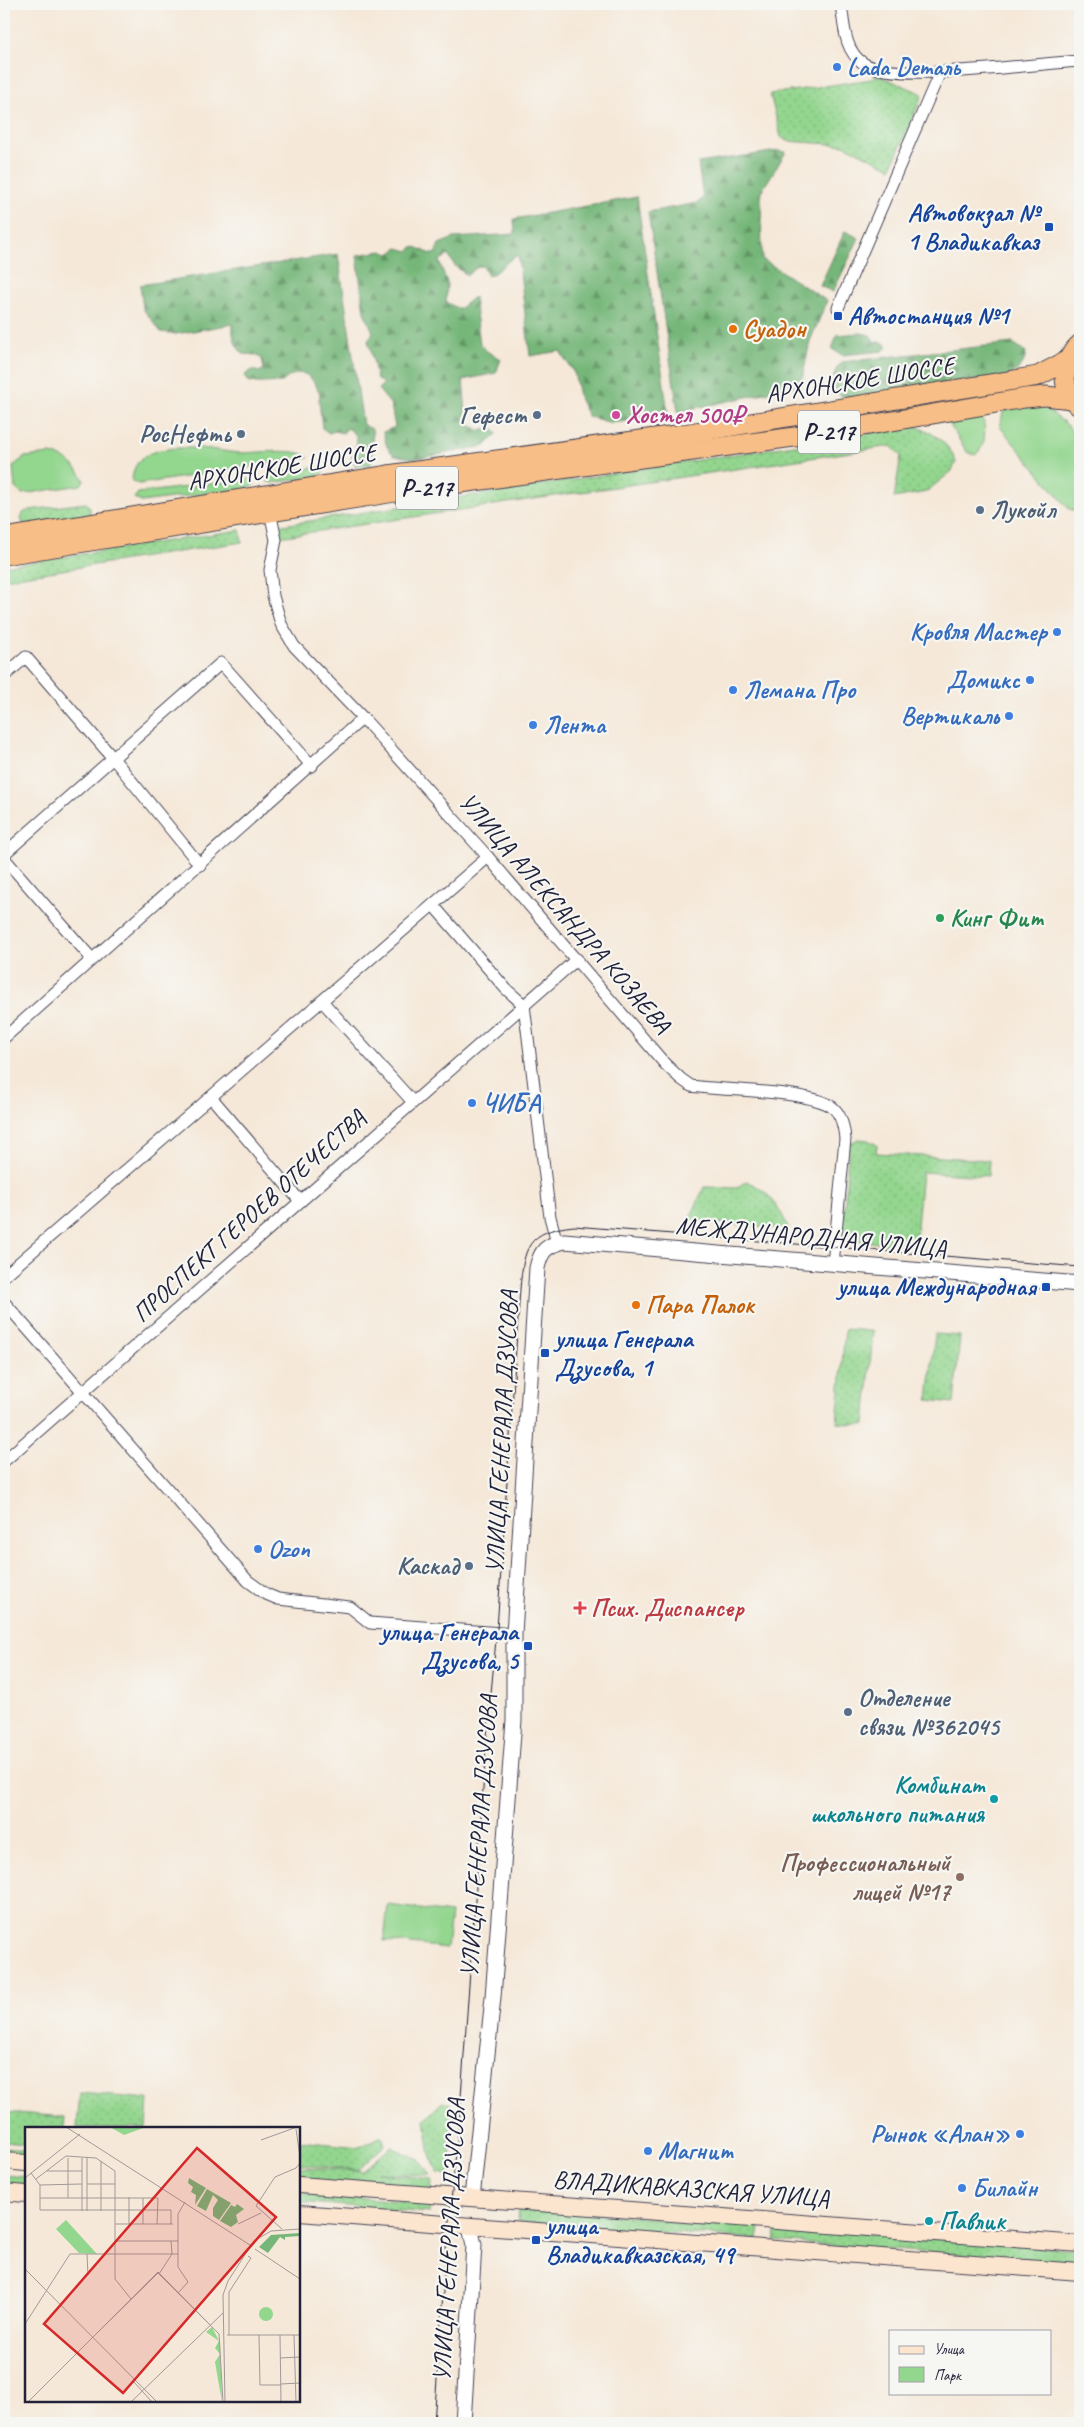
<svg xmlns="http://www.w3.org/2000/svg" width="1084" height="2427" font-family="Caveat,sans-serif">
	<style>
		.grass { fill: url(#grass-dots); stroke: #5a7c64 }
		.forest { fill: url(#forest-firs); stroke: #4c6c5a }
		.park { fill: #93d68e; stroke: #5a7c64 }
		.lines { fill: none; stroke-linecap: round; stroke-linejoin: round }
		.minor-casing { stroke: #424053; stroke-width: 13 }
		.tertiary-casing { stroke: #424053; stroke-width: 17 }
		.secondary-casing { stroke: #424053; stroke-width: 18 }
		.trunk-casing { stroke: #424053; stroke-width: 21 }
		.minor { stroke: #fff; stroke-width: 11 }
		.tertiary { stroke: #fff; stroke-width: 15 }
		.secondary { stroke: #fce5cf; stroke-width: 16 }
		.trunk { stroke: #f7be87; stroke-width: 19 }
		.tram { stroke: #22223b; stroke-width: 1 }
		.shop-dot { fill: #3f7fe0; stroke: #f6f6f2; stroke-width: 2 }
		.transit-dot { fill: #1a4fb4; stroke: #f6f6f2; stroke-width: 2 }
		.food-dot { fill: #e8710a; stroke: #f6f6f2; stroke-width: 2 }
		.service-dot { fill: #5c6f8a; stroke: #f6f6f2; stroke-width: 2 }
		.hotel-dot { fill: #d1479c; stroke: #f6f6f2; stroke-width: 2 }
		.leisure-dot { fill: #2e9e5b; stroke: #f6f6f2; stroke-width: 2 }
		.health-dot { fill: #e0444e; stroke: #f6f6f2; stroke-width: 2 }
		.culture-dot { fill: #0f9aa8; stroke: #f6f6f2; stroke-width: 2 }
		.education-dot { fill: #8d6e63; stroke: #f6f6f2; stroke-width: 2 }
		.labels { text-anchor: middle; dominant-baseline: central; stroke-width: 4.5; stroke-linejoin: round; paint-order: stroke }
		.shield { fill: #f6f6f2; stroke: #626272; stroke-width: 1 }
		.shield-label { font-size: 24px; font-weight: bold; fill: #22223b }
		.shop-label { font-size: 25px; font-weight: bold; fill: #366cbe; stroke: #f6f6f2; text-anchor: start }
		.transit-label { font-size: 25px; font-weight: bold; fill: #164399; stroke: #f6f6f2; text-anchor: end }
		.food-label { font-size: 25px; font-weight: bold; fill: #c56008; stroke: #f6f6f2; text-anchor: start }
		.street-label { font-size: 25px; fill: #22223b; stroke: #f6f6f2 }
		.service-label { font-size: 25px; font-weight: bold; fill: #4e5e75; stroke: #f6f6f2; text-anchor: end }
		.hotel-label { font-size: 25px; font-weight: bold; fill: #b23c85; stroke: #f6f6f2; text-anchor: start }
		.leisure-label { font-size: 25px; font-weight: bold; fill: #27864d; stroke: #f6f6f2; text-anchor: start }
		.health-label { font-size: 25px; font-weight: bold; fill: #be3a42; stroke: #f6f6f2; text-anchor: start }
		.culture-label { font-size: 25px; font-weight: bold; fill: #0d838f; stroke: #f6f6f2; text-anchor: end }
		.education-label { font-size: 25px; font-weight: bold; fill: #785e54; stroke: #f6f6f2; text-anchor: end }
		.inset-road { fill: none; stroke: #a19999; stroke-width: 1 }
		.view { fill: #d62828; fill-opacity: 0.15; stroke: #d62828; stroke-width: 2.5 }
		.inset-edge { fill: none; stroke: #22223b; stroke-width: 2.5 }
	</style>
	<defs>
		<pattern id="grass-dots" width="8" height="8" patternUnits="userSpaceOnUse" patternTransform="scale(1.25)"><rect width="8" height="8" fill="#93d68e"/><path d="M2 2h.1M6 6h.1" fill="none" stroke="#7eb77b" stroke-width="1.8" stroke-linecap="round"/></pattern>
		<pattern id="forest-firs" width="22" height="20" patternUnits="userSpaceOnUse" patternTransform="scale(1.25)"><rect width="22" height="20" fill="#76b779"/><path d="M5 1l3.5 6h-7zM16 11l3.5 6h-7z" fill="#609464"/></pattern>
	</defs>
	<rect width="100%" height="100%" fill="#f6f6f2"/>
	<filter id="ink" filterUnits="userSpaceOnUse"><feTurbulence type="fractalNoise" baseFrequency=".02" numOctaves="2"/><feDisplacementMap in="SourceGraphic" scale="10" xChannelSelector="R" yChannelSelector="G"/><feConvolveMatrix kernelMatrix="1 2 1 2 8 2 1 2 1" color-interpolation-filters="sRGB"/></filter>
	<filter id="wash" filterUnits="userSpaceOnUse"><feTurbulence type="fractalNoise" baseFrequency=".0096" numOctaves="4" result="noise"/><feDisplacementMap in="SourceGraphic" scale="20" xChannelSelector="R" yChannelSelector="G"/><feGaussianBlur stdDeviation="1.12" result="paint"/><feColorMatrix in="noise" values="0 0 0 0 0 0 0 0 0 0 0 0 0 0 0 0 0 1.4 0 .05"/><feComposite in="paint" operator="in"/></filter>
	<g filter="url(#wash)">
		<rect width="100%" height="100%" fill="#f5e8d8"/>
		<g class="grass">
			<polygon points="877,75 921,93 922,96 891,168 844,145 787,141 781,137 770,94 872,79"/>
			<path d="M915 426C934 433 948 442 956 462L952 471 926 492 894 498 901 456 891 446 272 538 271 527Z"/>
			<polygon points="86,503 90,507 90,515 24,525 21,519 23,513 29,510"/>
			<polygon points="240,530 242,542 4,579 4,566"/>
			<polygon points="858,1139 868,1140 877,1145 876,1153 989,1160 988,1176 922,1172 915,1247 842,1239 849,1144"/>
			<path d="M746 1181C769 1190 779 1207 789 1229L689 1221 704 1187 737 1188Z"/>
			<polygon points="845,1329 873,1331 865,1425 837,1423"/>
			<polygon points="935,1334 960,1336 954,1403 928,1400"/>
			<polygon points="80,2093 148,2099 146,2128 77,2128"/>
			<polygon points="443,2101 450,2104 453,2113 449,2175 438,2173 429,2150 425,2119"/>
			<polygon points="4,2112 65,2117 64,2128 26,2128 26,2144 4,2142"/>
			<polygon points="382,2136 385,2145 358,2170 299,2165 299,2141 360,2147"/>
			<polygon points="391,2147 419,2159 430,2175 377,2173 432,2179 431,2192 299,2182 299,2168 363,2171"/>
			<polygon points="4,2148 26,2150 26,2157 4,2155"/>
			<polygon points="4,2175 26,2177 26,2186 4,2184"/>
			<polygon points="299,2193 430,2203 429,2213 299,2202"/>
			<polygon points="519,2208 760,2226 758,2239 518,2222"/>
			<polygon points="777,2226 1080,2249 1080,2264 775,2241"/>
		</g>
		<g class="forest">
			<polygon points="778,151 786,152 761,192 762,259 827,301 810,341 801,385 678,412 648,212 697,203 703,198 698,163"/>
			<path d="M637 197 668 413 641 420 611 423 588 416 580 400 574 373 560 351 530 356 518 255C506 260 501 271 488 276L483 266H479L467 275 455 266 448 255 439 261 447 282 446 302 459 309 474 297 480 344 488 352 501 359 496 373 463 380 467 423 480 431 492 427 497 434 485 446 415 459 394 455 387 447 383 432 395 427 391 405 378 389 384 383 377 380C374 366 372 353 368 341L373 332 364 312 357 255 382 251 389 254 398 248 409 251 412 247C421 247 426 254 435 254L439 244 454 238 515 234 514 219Z"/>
			<polygon points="845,231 859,238 833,292 820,286"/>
			<path d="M338 254 363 425 372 429 373 458 370 465 359 466 353 464 351 458 357 443 356 435 348 428 343 433 335 431 329 433 322 428 319 400 320 394C311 373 301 366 282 382 272 382 257 385 248 381L245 375 252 370 259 372 264 369 262 359 256 355 243 354C234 344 232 336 233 324L176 334 161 332 143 309 140 285Z"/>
			<polygon points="860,333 870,335 874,341 884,343 887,347 883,351 842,355 832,349 837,335"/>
			<path d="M1013 343 1026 352C1025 364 1019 370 1009 376L844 398C829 391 831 372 842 362Z"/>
		</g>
		<g class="park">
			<polygon points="1039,404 1064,422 1080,439 1080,512 1069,509 1000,427 1003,412 1014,406"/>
			<path d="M982 416C986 429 987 446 975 455L967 452 948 422Z"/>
			<path d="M200 448C213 449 226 452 240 453 254 453 302 447 309 458L139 484 132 481C133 445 174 448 200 448Z"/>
			<path d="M50 454C67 457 76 465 84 480L81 485 22 494 15 488 13 466 25 457Z"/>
			<polygon points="317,467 322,468 323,472 319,476 272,483 268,482 267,477 277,473"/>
			<polygon points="250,479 255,484 249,488 141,502 134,498 138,493"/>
			<polygon points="388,1905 451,1913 447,1948 384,1941"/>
		</g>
	</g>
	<g filter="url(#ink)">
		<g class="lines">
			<g class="minor-casing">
				<g id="minor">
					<path d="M841 4C844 24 844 51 863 63 894 84 1037 63 1080 61"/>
					<polyline points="838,308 940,72"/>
					<path d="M269 507 276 540 270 570 273 596 281 624 294 646 363 718 488 857 665 1064 681 1079 691 1086C726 1091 801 1090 829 1105 841 1111 844 1127 845 1139L833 1264"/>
					<polyline points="4,676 26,657 112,757 200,865"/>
					<polyline points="4,854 221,663 312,766"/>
					<polyline points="4,858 92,959"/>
					<polyline points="433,905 506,989 524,1005 550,1217 557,1243"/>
					<polyline points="322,1001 412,1101"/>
					<polyline points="4,1038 363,718"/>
					<polyline points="211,1097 300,1201"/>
					<polyline points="4,1276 488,857"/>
					<polyline points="4,1302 248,1581 266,1594 278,1599 350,1607 370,1623 514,1634"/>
					<polyline points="4,1461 577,959"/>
				</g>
			</g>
			<g class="tertiary-casing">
				<g id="tertiary">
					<path d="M472 2198 493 1997 514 1720V1634L537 1268C541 1250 546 1246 564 1241L1080 1284"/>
					<polyline points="463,2423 474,2245 470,2227"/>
				</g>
			</g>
			<g class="secondary-casing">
				<g id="secondary">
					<polyline points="4,2161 26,2163"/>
					<polyline points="299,2185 1080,2244"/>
					<polyline points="4,2192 26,2194"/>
					<polyline points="299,2213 1080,2272"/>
				</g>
			</g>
			<g class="trunk-casing">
				<g id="trunk">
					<path d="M1079 406C1059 390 1062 360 1080 344"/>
					<polyline points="4,538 388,475 677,435 1038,376 1068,360"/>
					<polyline points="4,555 395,492 823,433 1025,398 1046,396 1071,399"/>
				</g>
			</g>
			<use href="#minor" class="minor"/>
			<use href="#tertiary" class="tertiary"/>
			<use href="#secondary" class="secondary"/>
			<use href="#trunk" class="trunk"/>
			<path class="tram" d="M434 2423 446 2249 459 2125 486 1747 497 1629 520 1289C524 1247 527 1231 574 1226L1080 1267"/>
		</g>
	</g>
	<g class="shop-dot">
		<circle cx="837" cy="67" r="5"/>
		<circle cx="1057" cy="632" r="5"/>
		<circle cx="1030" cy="680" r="5"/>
		<circle cx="733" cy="690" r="5"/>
		<circle cx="1009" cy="716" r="5"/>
		<circle cx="533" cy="725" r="5"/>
		<circle cx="472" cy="1103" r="5"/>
		<circle cx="258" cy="1549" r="5"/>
		<circle cx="1020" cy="2134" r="5"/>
		<circle cx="648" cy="2151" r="5"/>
		<circle cx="962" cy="2188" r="5"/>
	</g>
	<g class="transit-dot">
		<rect x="1044" y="222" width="10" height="10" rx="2.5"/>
		<rect x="833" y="311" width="10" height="10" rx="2.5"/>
		<rect x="1041" y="1282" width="10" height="10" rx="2.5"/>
		<rect x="540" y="1348" width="10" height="10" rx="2.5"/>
		<rect x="523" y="1641" width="10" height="10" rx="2.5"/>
		<rect x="531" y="2235" width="10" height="10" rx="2.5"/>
	</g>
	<g class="food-dot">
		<circle cx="733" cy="329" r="5"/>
		<circle cx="636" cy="1305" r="5"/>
	</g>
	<g class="service-dot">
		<circle cx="537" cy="415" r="5"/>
		<circle cx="241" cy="434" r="5"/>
		<circle cx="980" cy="510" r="5"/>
		<circle cx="469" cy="1566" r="5"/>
		<circle cx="848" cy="1712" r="5"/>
	</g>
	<circle class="hotel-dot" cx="616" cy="415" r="5"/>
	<circle class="leisure-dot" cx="940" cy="918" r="5"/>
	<path class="health-dot" d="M577.5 1600.5h5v5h5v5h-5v5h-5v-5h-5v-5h5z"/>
	<g class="culture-dot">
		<circle cx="994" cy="1799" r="5"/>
		<circle cx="929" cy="2221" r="5"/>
	</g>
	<circle class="education-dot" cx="960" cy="1877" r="5"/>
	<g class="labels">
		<g class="shield">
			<rect x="798" y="410.5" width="62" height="43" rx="4"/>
			<rect x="396" y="466.5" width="62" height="43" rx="4"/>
		</g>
		<g class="shield-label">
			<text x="829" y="432">Р-217</text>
			<text x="427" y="488">Р-217</text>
		</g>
		<g class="shop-label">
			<text x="847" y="67">Lada Dеталь</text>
			<text x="1047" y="632" text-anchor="end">Кровля Мастер</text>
			<text x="1020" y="680" text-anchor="end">Домикс</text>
			<text x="743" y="690">Лемана Про</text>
			<text x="999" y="716" text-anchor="end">Вертикаль</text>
			<text x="543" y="725">Лента</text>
			<text x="482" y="1103">ЧИБА</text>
			<text x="268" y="1549">Ozon</text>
			<text x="1010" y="2134" text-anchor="end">Рынок «Алан»</text>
			<text x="658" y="2151">Магнит</text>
			<text x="972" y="2188">Билайн</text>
		</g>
		<g class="transit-label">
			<text x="1039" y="213">Автовокзал №<tspan x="1039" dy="29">1 Владикавказ</tspan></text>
			<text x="848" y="316" text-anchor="start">Автостанция №1</text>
			<text x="1036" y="1287">улица Международная</text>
			<text x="555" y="1339" text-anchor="start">улица Генерала<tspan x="555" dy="29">Дзусова, 1</tspan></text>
			<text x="518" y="1632">улица Генерала<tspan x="518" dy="29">Дзусова, 5</tspan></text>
			<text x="546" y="2226" text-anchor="start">улица<tspan x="546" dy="29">Владикавказская, 49</tspan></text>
		</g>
		<g class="food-label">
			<text x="743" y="329">Суадон</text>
			<text x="646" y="1305">Пара Палок</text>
		</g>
		<g class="street-label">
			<text transform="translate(860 380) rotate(-9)">АРХОНСКОЕ ШОССЕ</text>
			<text transform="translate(282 467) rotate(-9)">АРХОНСКОЕ ШОССЕ</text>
			<text transform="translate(565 913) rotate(49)">УЛИЦА АЛЕКСАНДРА КОЗАЕВА</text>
			<text transform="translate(249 1216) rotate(-42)">ПРОСПЕКТ ГЕРОЕВ ОТЕЧЕСТВА</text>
			<text transform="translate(811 1237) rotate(5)">МЕЖДУНАРОДНАЯ УЛИЦА</text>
			<text transform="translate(502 1432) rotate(-87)">УЛИЦА ГЕНЕРАЛА ДЗУСОВА</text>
			<text transform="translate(479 1836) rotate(-86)">УЛИЦА ГЕНЕРАЛА ДЗУСОВА</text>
			<text transform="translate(691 2189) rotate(4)">ВЛАДИКАВКАЗСКАЯ УЛИЦА</text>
			<text transform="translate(449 2240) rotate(-87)">УЛИЦА ГЕНЕРАЛА ДЗУСОВА</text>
		</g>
		<g class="service-label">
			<text x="527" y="415">Гефест</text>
			<text x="231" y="434">РосНефть</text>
			<text x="990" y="510" text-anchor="start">Лукойл</text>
			<text x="459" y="1566">Каскад</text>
			<text x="858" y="1698" text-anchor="start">Отделение<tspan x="858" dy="29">связи №362045</tspan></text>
		</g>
		<g class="hotel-label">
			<text x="626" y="415">Хостел 500₽</text>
		</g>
		<g class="leisure-label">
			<text x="950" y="918">Кинг Фит</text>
		</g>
		<g class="health-label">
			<text x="591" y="1608">Псих. Диспансер</text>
		</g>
		<g class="culture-label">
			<text x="984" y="1785">Комбинат<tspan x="984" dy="29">школьного питания</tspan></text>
			<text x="939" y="2221" text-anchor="start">Павлик</text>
		</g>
		<g class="education-label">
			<text x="950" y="1863">Профессиональный<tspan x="950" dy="29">лицей №17</tspan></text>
		</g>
	</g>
	<g transform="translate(25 2127)">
		<rect width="275" height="275" fill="#f5e8d8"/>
		<path d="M85 0H121L99 8ZM187 200 195 216 197 275 190 235 195 227 190 221 194 214 181 205Z" fill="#93d68e"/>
		<path d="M164 51 181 61 170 78 171 68 166 65 168 60 163 56ZM182 62 206 76 194 93 188 89V81L193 73 188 68 181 84 172 79ZM212 77 219 82 211 88 213 95 206 100 195 94 206 78 210 80ZM275 106V109L260 110V113L255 110 243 126 234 120 246 108Z" fill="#76b779"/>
		<path d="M41 93 72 127 54 126 31 102ZM234 187a7 7 0 1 1 14 0a7 7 0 1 1-14 0Z" fill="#93d68e"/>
		<path class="inset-road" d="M41 0 225 118M271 2 275 30M236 13 272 0M62 31V84M76 34V84M22 44H57M6 46 15 58V83H146V97M0 51 55 7M11 52 41 29 71 31 90 44V152L106 172M62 57H90M15 58 57 57M15 71H133L132 97M43 71V31M118 71V97M57 84V31M90 97H148M104 97V70M213 97 236 86M257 102 231 79 250 50 271 41 275 36M90 114H153M229 114 246 104 275 102M230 122 275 152M62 127 63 148M0 142 132 275M134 147 147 127 146 114M153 166 163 155 153 140V87L160 75M0 197 45 127H153M202 208H275M204 208V165L226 131 223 129M234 208 235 258H256M255 208 256 275M269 208 271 275M68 210 133 146 185 198M255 231 275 230M108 254 127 275M256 257 275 256M4 274 66 212M3 275 133 145 194 207 198 275M106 275 198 186M200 275 198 168 203 154 225 120"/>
		<path class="view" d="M172 21 251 90 98 266 19 197Z"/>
		<rect width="275" height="275" class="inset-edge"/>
	</g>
	<rect width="1084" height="2427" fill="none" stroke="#f6f6f2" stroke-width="20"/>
	<rect x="889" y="2330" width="162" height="65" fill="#f6f6f2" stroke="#a1a1a9"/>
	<rect x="899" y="2346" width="25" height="8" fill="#fce5cf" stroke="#a1a1a9"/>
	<text x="934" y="2354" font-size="15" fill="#22223b">Улица</text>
	<rect x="899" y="2367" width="25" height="15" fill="#93d68e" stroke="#a1a1a9"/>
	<text x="934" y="2380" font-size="15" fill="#22223b">Парк</text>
</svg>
